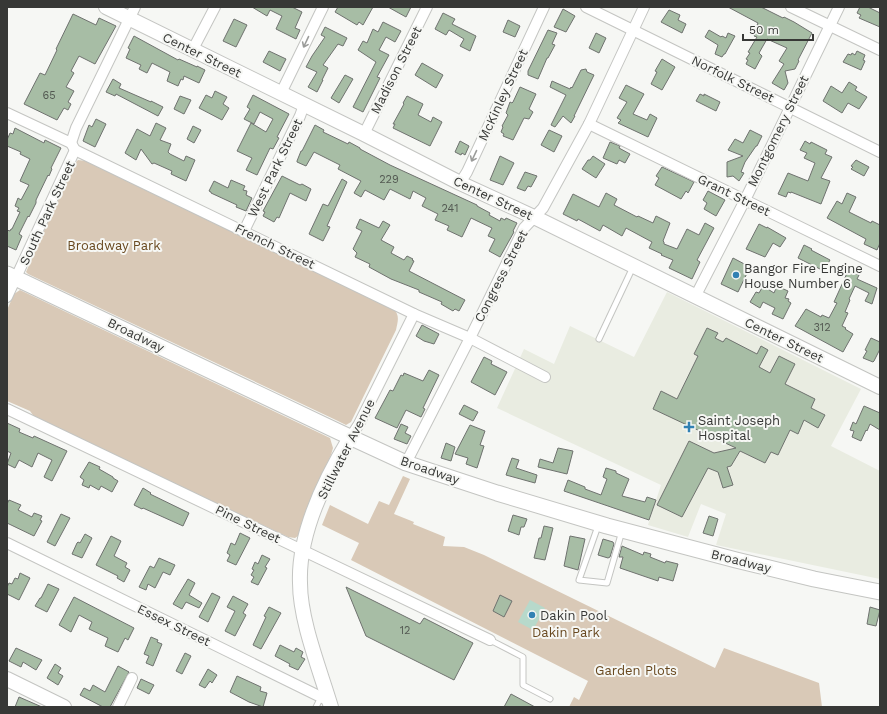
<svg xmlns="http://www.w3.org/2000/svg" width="887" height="714" font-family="'Work Sans',sans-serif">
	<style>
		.built { fill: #e9ece1 }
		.green { fill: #d9c9b7 }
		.water { fill: #b7d9cb }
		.building { fill: #a7bda5; stroke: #6f726f }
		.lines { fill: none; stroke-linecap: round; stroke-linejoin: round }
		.lane-casing { stroke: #c4c5c2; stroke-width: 7 }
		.street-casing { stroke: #c4c5c2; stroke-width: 12 }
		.secondary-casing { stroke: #c4c5c2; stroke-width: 16 }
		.primary-casing { stroke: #c4c5c2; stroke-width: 17 }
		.lane { stroke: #fff; stroke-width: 5 }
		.street { stroke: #fff; stroke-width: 10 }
		.secondary { stroke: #fff; stroke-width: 14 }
		.primary { stroke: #fff; stroke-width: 15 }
		.oneway { stroke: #9b9c9a }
		.poi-dot { fill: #3281b3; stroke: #f6f7f4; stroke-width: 1.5 }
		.labels { text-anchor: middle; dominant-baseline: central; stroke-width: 4; stroke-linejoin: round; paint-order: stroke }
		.number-label { font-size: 11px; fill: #535952 }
		.street-label { font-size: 13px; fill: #373836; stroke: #f6f7f4 }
		.park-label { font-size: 13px; fill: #694920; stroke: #f6f7f4 }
		.poi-label { font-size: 13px; fill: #373836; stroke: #f6f7f4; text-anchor: start }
	</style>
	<rect width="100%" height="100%" fill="#f6f7f4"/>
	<polygon class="built" points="667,292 861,389 831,446 880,471 880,579 716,545 726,514 701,504 688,537 648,525 661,485 497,408 524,349 554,364 570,326 634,357"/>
	<g class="green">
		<path d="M78 160 86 161 393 308C400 315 398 321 396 330L351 422 346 425 338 421 28 274 26 272 73 165Z"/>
		<polygon points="20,290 330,438 333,448 331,455 312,497 298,536 295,538 288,537 35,418 30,411 7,401 7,310 14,294"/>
		<polygon points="403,476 410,479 394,514 414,522 413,524 445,537 443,546 464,547 484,555 715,668 724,648 819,683 822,707 569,707 574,697 579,700 588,681 351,560 359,543 322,525 330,505 368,524 379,501 389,505"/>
	</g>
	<polygon class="water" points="530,600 545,608 533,630 518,622"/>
	<g class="building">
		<polygon points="252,7 292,7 302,12 295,28 300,30 296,39 276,29 282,16 270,10 267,16"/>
		<polygon points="338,7 373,7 363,25 359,22 357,25 335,12"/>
		<polygon points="388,7 411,7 406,17"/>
		<polygon points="728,7 761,7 783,18 784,17 794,22 812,33 798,60 799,61 795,69 785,71 788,83 784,90 772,83 784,64 779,61 787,48 767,39 759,53 762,56 755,69 746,64 748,60 746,59 750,53 748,52 757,37 754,36 759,26 757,25 758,23"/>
		<polygon points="860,7 868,7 880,13 880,27 859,18 861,15 857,13"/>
		<polygon points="563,9 575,16 566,32 554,27"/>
		<polygon points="669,10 680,15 678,20 686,24 682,33 661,22"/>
		<polygon points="443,13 455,19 452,24 476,36 470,51 460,46 464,39 449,30 446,35 435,29"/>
		<polygon points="73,14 96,25 99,18 116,26 95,64 79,56 71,71 74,73 66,87 74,91 68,102 71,104 68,110 64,108 57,120 24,104 40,73 45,75 57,50 56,49"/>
		<polygon points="234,19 247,25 236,47 223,41"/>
		<polygon points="508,20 520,26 515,37 503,32"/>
		<polygon points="383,22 401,31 395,42 386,37 379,50 389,55 377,77 380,78 363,112 353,107 376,62 358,50 363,41 367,43 373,29 378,32"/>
		<polygon points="325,27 347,38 343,46 338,44 323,65 328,68 322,80 323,80 317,92 308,87 317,72 306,67 312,56 325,37 321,35"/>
		<polygon points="548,30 557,33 552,44 555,45 548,58 547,58 538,79 528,75 528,71"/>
		<polygon points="709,30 721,37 722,36 726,38 728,33 735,36 725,54 724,54 722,57 715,54 718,45 705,37"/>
		<polygon points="596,33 606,38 599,53 589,48"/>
		<polygon points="134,36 178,60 179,59 197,67 197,66 205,70 199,83 184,76 183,80 181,79 178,86 167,81 170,72 152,63 147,73 139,69 141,65 126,58 130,49 128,48"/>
		<polygon points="269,51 286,59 280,71 263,62"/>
		<polygon points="857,51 865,55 863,60 865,61 861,70 843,62 848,54 851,55 852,53 855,55"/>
		<polygon points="662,59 675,67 662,90 651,84 657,72 655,71"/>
		<polygon points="422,63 443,75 436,88 415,75"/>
		<polygon points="586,69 587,72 594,75 576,112 574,116 575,116 571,123 563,116 555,127 551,125 566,95 550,87 552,81 570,89 571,87 572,88 581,70"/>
		<polygon points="345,75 353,79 339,103 331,98"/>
		<polygon points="113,79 121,84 119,88 151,102 151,101 163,107 158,116 116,94 115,96 106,92"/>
		<polygon points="849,82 857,87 855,90 867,97 859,109 848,103 842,113 823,101 831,86 842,93"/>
		<polygon points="626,85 644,94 633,114 647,120 650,114 657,118 648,137 618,123 621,120 617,118 627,102 619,98"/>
		<polygon points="520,87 536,94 529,109 533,112 529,119 524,118 513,140 503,136 504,134 501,132 503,127 502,126 508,115 506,113 510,102 512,103 513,102"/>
		<polygon points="215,91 227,97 223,104 229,108 222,120 199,108 206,95 212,98"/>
		<polygon points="700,94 704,96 704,94 720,102 716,111 696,101"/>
		<polygon points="253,95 289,114 277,137 279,138 273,149 270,148 257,175 246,170 252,158 237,151 251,123 266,132 273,119 260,112 254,124 244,119 250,109 247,107"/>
		<polygon points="180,96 191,100 184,114 174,109"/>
		<polygon points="407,96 423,104 418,115 431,122 433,117 442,122 430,146 393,128 395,124 393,124 404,104 403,103"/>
		<polygon points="96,119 106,124 95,147 83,141 89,125 92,127"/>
		<polygon points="156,123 166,128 160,140 171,144 168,152 170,154 184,161 186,156 195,160 186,181 171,174 172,171 154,163 152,164 141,149 136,160 125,153 137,129 150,136"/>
		<polygon points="315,125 324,130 323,132 348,144 349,142 360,148 360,149 390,165 477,205 477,206 490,213 489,215 500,221 501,218 505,220 506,218 517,223 513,231 514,232 500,257 489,251 495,239 488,236 492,228 471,218 462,237 447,230 449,226 435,220 438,214 422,206 426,198 413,191 410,199 390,189 384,200 365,190 361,197 354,193 361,181 338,169 340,165 314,152 306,166 297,162 297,161 301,151 302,151"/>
		<polygon points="193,126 201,130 194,143 187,139"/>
		<polygon points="15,128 44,143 45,140 61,148 51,168 52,169 49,176 48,175 36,200 36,203 29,217 28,216 19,234 22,236 16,250 7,246 7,230 10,231 11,229 12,229 20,212 17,211 19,208 15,206 18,198 21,200 29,185 20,181 30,159 20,154 21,152 7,146 7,140 10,133 13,134"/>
		<polygon points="549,130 562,136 554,152 541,145"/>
		<polygon points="750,130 762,136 757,146 756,146 745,162 741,172 744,173 739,181 733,176 727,177 727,162 743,156 728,150 735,139 743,143"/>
		<polygon points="460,141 469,146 465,155 462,153 461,155 455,152"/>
		<polygon points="805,141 810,144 811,142 827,150 825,154 832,157 821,178 830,181 821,204 791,192 791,193 788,192 786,197 778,194 788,173 808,181 815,163 804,158 807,153 800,150"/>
		<polygon points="610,142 620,146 619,148 630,154 625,163 619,160 617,164 603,158"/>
		<polygon points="500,156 514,163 503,185 490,180"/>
		<polygon points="593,156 605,164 596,178 582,169 588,160 590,160"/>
		<polygon points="856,160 869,167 864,176 851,169 853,167 851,166"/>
		<polygon points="662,167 694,182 688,193 686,191 681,199 655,185 659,178 656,176"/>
		<polygon points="525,172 537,176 531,187 528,186 525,191 517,188"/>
		<polygon points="282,176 300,185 302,184 311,189 306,201 290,193 279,218 277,217 274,222 263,216 265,212 263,211"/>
		<polygon points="342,179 347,182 327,226 330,227 323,241 309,234 323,204 328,206"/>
		<polygon points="231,180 245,186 243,190 247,191 246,195 252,198 246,211 236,207 237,205 211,193 211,192 209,191 214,181 228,188"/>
		<polygon points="708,191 725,200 716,216 704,209 707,203 703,200"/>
		<polygon points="606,193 617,199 614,205 637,217 638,216 653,223 656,216 670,223 663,241 664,242 664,244 677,249 687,229 699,235 705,223 714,228 697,260 700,262 692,279 669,268 673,260 661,255 662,254 649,248 652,242 626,228 622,236 603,225 600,231 578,219 577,221 563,214 573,194 599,207"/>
		<polygon points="847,193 856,197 849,212 871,223 872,221 880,225 880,243 877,250 864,244 866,239 827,218 837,201 842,204"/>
		<polygon points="360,219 379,228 383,221 390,225 381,240 394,247 391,253 404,260 407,256 413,259 412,260 414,261 409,271 465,300 459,311 455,309 453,311 441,304 442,302 419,292 419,290 391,279 369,267 370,264 355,257 357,253 353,249 362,231 356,228"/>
		<polygon points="759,224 767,228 767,227 786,238 780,247 773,243 765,257 746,249"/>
		<polygon points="804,245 812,249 811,250 830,260 824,271 798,258"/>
		<polygon points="733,258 750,267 738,292 721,284"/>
		<polygon points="848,271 859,275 857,279 877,288 872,304 865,301 869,293 855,286 849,299 850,300 845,312 848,313 842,326 846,328 845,329 853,334 843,352 795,326 806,309 821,317 822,315 829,318 837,303 834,302"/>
		<polygon points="763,286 774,293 777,286 788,291 785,298 789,299 788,301 791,303 783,319 772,314 775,308 763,302 760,308 750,302 756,292 759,293"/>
		<polygon points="422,325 439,334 434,344 424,341 416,336"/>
		<polygon points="707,328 718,333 715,338 723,342 726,338 757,354 761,346 768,350 759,367 770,373 779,356 795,364 785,384 815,399 811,408 825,415 818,428 804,420 798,434 790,430 778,455 771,452 765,463 740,451 731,466 727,467 733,485 723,488 718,472 708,468 682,517 657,505 689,441 714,453 736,448 653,409 661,391 677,399 698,356 694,354"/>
		<polygon points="871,338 880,342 880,349 874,361 873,362 863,358 867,351 865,350"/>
		<polygon points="484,357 492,361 491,364 507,372 495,395 471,382"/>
		<polygon points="429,370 439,375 423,408 425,409 421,417 406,410 397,428 375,418 390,390 393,391 401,375 403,376 404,373 423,381"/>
		<polygon points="464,405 478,412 473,421 459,414"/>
		<polygon points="864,406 880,413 880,430 870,424 867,431 866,430 861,441 852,437 854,431 850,430 853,422 856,424"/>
		<polygon points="7,423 20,429 19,432 33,438 34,436 67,451 52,481 44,477 52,460 38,453 32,467 19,460 15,468 7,464 11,453 7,451"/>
		<polygon points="401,424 408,427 405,433 411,436 407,444 394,439"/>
		<polygon points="470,425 485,431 480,445 484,446 477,468 466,464 468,458 455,454"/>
		<polygon points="446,443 455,447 451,461 441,458"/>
		<polygon points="558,448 573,451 567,474 538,467 540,459 553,463"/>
		<polygon points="512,458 519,460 516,468 537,475 535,483 506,475"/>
		<polygon points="89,462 100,467 99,469 113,477 113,478 118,481 112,492 101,486 99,490 90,485 89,488 82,485 84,480 80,477"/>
		<polygon points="606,468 616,471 616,473 629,479 622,496 645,502 647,497 656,500 649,520 564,491 568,480 585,487 585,489 601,495 607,479 603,477"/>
		<polygon points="143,488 151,493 150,494 189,513 183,526 143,508 142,509 134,505"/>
		<polygon points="9,500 21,505 18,510 32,517 34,513 42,516 40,520 42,521 34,536 7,523 7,504"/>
		<polygon points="61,514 70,518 55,546 47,542"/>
		<polygon points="513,515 527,519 524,527 521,527 519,535 508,531"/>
		<polygon points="709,516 718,519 713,536 703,533"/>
		<polygon points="544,526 553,528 545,560 534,558 539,538 541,538"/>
		<polygon points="240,533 250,538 236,565 227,561 230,555 227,553 231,543 235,545"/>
		<polygon points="85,534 92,538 82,558 72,554 77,543 78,542 80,543"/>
		<polygon points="111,536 121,541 114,556 127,563 125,567 130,570 124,582 117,578 118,576 96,565"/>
		<polygon points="570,536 585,539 578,570 564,566"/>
		<polygon points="603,539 613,542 614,544 610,557 608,558 598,555"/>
		<polygon points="622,546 643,555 644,552 651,554 650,557 665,563 666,561 678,564 673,581 659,577 658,581 620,568 623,557 619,557"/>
		<polygon points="262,555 270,559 265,567 267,568 258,585 251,582 254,577 251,575 254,570 252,569 255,562 258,564"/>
		<polygon points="159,558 175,565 170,575 163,572 155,588 148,584 146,590 139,587 150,566 154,568"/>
		<polygon points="20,573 30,578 19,600 7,594 7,587 9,583 12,584 15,578 18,579"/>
		<polygon points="188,579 195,583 189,595 202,603 199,608 186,602 182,609 173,604"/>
		<polygon points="48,584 59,589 47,612 35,606 40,598 41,598"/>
		<polygon points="346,587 420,624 424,618 473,643 454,680 366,636"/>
		<polygon points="212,593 220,597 208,622 199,617"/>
		<polygon points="500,595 512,601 504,617 493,611"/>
		<polygon points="233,596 248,604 243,613 246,615 235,636 225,631 235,611 227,607"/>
		<polygon points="74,597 134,628 128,640 125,638 118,652 105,646 108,638 89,629 92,622 79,615 71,632 59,625"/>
		<polygon points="269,607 281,613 261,649 253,645 266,617 264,616"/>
		<polygon points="870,607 880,610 876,626 867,624"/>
		<polygon points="151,637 158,640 157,642 162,644 153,666 146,663 149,656 144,654"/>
		<polygon points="280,645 294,652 296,648 303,652 301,657 305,659 298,670 289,666 290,664 275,656"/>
		<polygon points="16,648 42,660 36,670 23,662 21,667 9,661"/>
		<polygon points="185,653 191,656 182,674 176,671"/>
		<polygon points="55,664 61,668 58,673 63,676 58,685 47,678"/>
		<polygon points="118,666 129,672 110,707 103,707 80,695 84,688 90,691 93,685 105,692"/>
		<polygon points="208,669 217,675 212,683 210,681 205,688 199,685"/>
		<polygon points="237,676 261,687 260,691 267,693 263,707 249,702 230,692"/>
		<polygon points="141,679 154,685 149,694 137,688"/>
		<polygon points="511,694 535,707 504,707"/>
		<polygon points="19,697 42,707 15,707"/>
	</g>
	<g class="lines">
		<g class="lane-casing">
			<g id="lane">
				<polyline points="599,339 633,267"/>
				<polyline points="598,526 579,580 607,583 622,531"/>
				<polyline points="490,640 523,657 523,685 550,699"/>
				<polyline points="316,707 321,697"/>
			</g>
		</g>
		<g class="street-casing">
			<g id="street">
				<polyline points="586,7 880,152"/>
				<polyline points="791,7 880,50"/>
				<polyline points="192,51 215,7"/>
				<polyline points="281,93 323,7"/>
				<polyline points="7,113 71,143 75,150 414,314 470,338 545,377"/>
				<polyline points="589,124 880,266"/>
				<polyline points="364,134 427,7"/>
				<polyline points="71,143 76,128 135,7"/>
				<polyline points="460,183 467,172 544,7"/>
				<polyline points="244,231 300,116 304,105"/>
				<polyline points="7,297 75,150"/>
				<polyline points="695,297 745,200 839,7"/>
				<polyline points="7,409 490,640"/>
				<polyline points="350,438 359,424 414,314"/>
				<polyline points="406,463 470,338 524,228 543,208 589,124 644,7"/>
				<polyline points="7,543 329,701"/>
				<polyline points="118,707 132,678"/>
			</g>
		</g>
		<g class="secondary-casing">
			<g id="secondary">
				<polyline points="106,7 364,134 460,183 534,217 880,387"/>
				<polyline points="7,679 64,707"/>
				<path d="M331 707C320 670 300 621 300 583 298 533 325 479 350 438"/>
			</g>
		</g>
		<g class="primary-casing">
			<polyline id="primary" points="7,274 339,432 406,463 497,493 607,526 736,560 814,579 880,592"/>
		</g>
		<use href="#lane" class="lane"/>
		<use href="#street" class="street"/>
		<use href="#secondary" class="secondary"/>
		<use href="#primary" class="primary"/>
	</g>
	<defs><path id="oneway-shaft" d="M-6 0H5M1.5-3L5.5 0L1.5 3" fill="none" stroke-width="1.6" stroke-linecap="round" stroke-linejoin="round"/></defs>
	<g class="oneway">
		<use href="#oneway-shaft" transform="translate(306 42) rotate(115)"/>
		<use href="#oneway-shaft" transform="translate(474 156) rotate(115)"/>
	</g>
	<g class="poi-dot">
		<circle cx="736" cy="275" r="4"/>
		<path d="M687 421h4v4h4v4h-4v4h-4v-4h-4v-4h4z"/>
		<circle cx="532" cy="615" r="4"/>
	</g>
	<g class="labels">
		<g class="number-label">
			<text x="49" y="95">65</text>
			<text x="389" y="179">229</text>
			<text x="450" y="208">241</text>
			<text x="822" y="327">312</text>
			<text x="405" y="630">12</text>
		</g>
		<g class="street-label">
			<text transform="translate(202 55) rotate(26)">Center Street</text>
			<text transform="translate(396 70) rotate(-63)">Madison Street</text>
			<text transform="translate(733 79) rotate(26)">Norfolk Street</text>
			<text transform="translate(503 95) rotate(-65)">McKinley Street</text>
			<text transform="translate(778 131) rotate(-64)">Montgomery Street</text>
			<text transform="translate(275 168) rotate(-64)">West Park Street</text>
			<text transform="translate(734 195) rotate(26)">Grant Street</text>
			<text transform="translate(493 198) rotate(25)">Center Street</text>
			<text transform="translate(47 213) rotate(-65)">South Park Street</text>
			<text transform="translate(275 246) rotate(26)">French Street</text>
			<text transform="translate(501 276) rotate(-63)">Congress Street</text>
			<text transform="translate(136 335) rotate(26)">Broadway</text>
			<text transform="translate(784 340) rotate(26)">Center Street</text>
			<text transform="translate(346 449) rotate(-63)">Stillwater Avenue</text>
			<text transform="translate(430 470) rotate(19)">Broadway</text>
			<text transform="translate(248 524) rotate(26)">Pine Street</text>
			<text transform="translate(741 561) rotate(14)">Broadway</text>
			<text transform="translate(174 625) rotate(26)">Essex Street</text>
		</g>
		<g class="park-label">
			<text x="114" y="245">Broadway Park</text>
			<text x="566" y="632">Dakin Park</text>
			<text x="636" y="670">Garden Plots</text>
		</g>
		<g class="poi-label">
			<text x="744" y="268">Bangor Fire Engine<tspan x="744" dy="15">House Number 6</tspan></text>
			<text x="698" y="420">Saint Joseph<tspan x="698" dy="15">Hospital</tspan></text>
			<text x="540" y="615">Dakin Pool</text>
		</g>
	</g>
	<rect width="887" height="714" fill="none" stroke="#373836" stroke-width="16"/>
	<path d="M743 34v6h70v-6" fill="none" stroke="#373836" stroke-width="2"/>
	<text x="749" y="34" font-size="12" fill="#373836" stroke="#f6f7f4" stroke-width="3" paint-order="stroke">50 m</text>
</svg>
